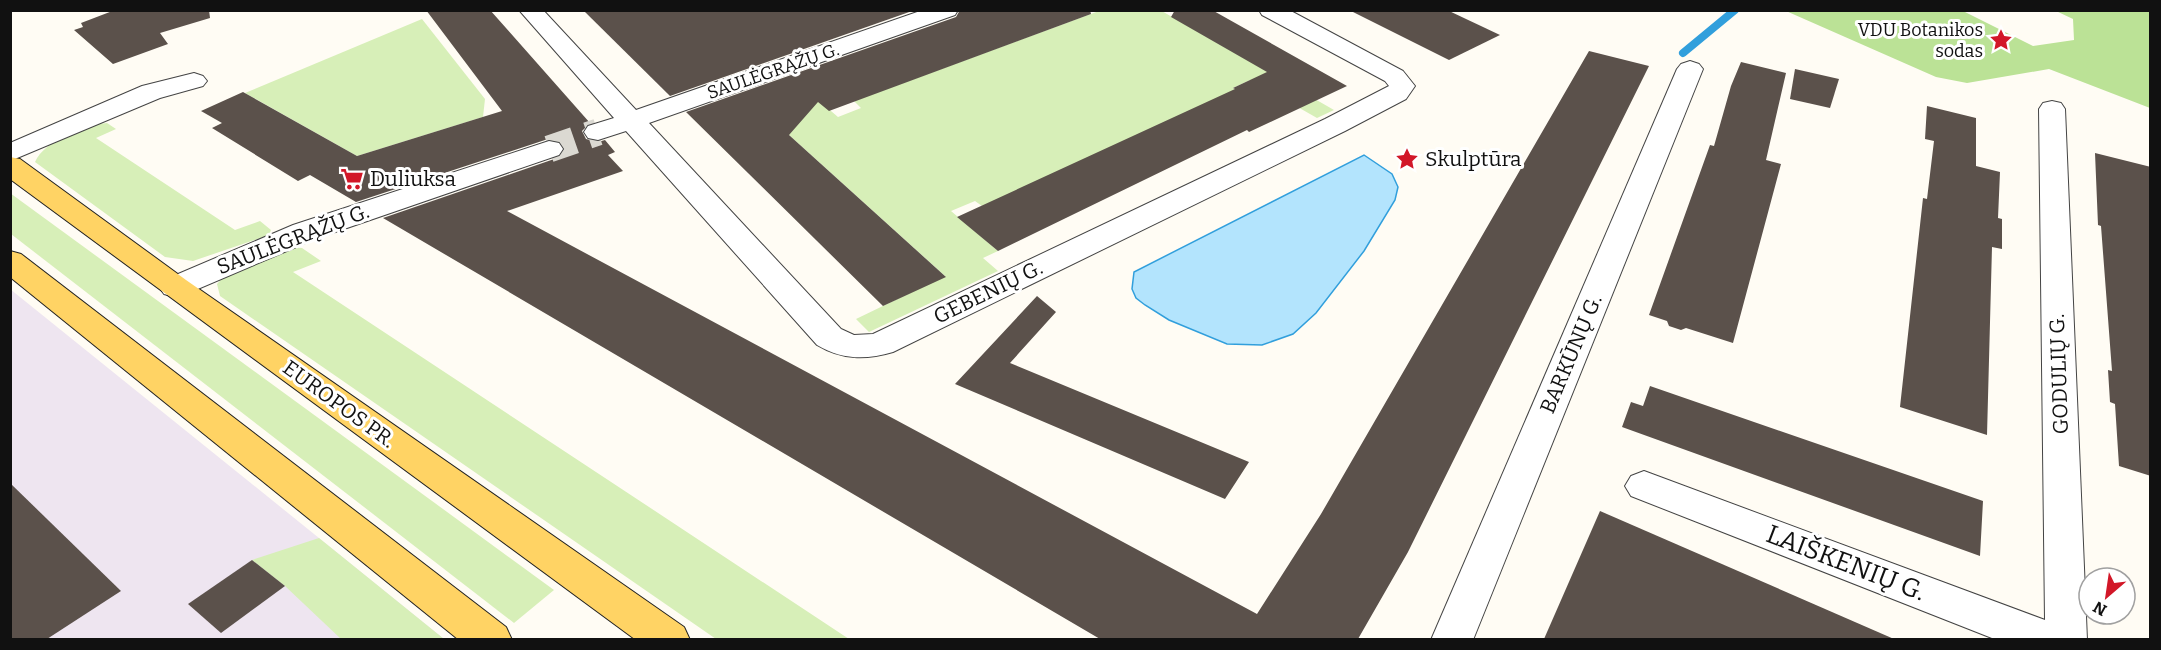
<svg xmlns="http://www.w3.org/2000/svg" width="2161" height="650" font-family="Bitter,serif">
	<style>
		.industrial { fill: #eee5f0 }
		.green { fill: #d7efb8 }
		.forest { fill: #bbe296 }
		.water { fill: #b3e4fd; stroke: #319fdc; stroke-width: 1.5 }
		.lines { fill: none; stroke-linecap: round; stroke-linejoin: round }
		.stream { stroke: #319fdc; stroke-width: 8 }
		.building { fill: #5b514b }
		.minor-tunnel { stroke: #dbd9d2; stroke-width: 27; stroke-dasharray: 27 14; stroke-linecap: butt }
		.minor-casing { stroke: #444; stroke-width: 2 }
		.major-casing { stroke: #222; stroke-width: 2 }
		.minor { fill: #fff; fill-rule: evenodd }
		.major { fill: #ffd364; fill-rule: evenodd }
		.labels { text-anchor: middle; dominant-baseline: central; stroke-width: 6; stroke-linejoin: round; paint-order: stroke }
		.far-poi-label { font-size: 18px; fill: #111; stroke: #fff; text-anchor: end }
		.far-street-label { font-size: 18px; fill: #111; stroke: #fff }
		.poi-label { font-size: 21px; fill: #111; stroke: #fff; text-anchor: start }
		.street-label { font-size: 21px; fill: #111; stroke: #fff }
		.near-street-label { font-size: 26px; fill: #111; stroke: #fff }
	</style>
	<rect width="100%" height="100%" fill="#fffcf4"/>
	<polygon class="industrial" points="10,289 319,538 444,639 11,639"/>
	<g class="green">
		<polygon points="1113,10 1160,10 1334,110 1317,118 1250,80 1233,88 1245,95 982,206 975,201 951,211 998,251 983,258 998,271 869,332 856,319 945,276 778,125 790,76 838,117 861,108 854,101 1099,11"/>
		<polygon points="422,19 485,99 483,117 357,156 245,93"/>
		<path d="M107 123 116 129 96 138 235 230 260 221 271 230 269 235 193 261 165 257 35 162C45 140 84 125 107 123Z"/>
		<polygon points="10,193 554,590 514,623 11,234"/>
		<polygon points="290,247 302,248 321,261 293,272 849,639 716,639 220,296 217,284 226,274"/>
		<polygon points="319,538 444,639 341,639 285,586 252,560"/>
	</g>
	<polygon class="forest" points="1786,11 1963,11 2033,46 2074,40 2073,19 2056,11 2150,11 2150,108 2049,69 1967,83 1936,77"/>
	<polygon class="water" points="1364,155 1392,174 1398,187 1395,200 1364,251 1316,313 1293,334 1262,345 1227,344 1169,320 1145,305 1136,298 1132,289 1134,272"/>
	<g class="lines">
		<polyline class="stream" points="1683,53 1735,10"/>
	</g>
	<g class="building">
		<polygon points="115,10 209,10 210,18 160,33 168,44 113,64 74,30 83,27 81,23"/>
		<polygon points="426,10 490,10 590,123 582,131 586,139 598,142 605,140 615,152 608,155 623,171 507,211 1257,614 1321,514 1589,51 1649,66 1408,552 1358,639 1100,639 383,218 560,157 565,148 559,141 548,139 356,202 310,175 298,181 212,128 222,123 201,111 243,92 357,156 502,111"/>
		<polygon points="583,10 915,10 670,96"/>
		<polygon points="960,10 1090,10 1091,14 829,111 818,102 789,135 946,277 883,306 686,112 956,17"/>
		<polygon points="1175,10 1212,10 1347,86 1249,132 1247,130 998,251 957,217 1235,89 1233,88 1267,72 1171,17"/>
		<polygon points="1349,10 1447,10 1500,35 1449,60"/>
		<polygon points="1741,62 1786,73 1766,160 1781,164 1733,343 1686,328 1681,330 1669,326 1667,321 1649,315 1710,145 1714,146 1731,86"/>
		<polygon points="1795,69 1839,79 1830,108 1790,99"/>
		<polygon points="1927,106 1976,118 1976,166 2000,172 1998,218 2002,219 2002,249 1992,247 1987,435 1900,407 1923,198 1927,199 1934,141 1925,139"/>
		<polygon points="2095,153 2151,167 2151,476 2119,466 2115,404 2110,402 2108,370 2112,371 2101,226 2098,225"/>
		<polygon points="1037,296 1056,312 1010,363 1249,462 1225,499 955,384"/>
		<polygon points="1650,386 1983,501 1980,556 1622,427 1631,402 1643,406"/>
		<polygon points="10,483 121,591 47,639 10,639"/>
		<polygon points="1600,511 1894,639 1544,639"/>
		<polygon points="252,560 285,586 221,633 188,604"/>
	</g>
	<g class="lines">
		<polyline class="minor-tunnel" points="549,149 598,132"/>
		<g class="minor-casing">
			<g id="minor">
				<path d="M519 10H543L636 110 923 10H958L955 15 649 123 841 329 854 335 873 334 1325 119 1389 86 1385 81 1262 15 1259 10H1289L1403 71 1415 86 1406 99 1345 131 893 352C866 360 842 360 817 345L626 131 598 140 588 138 584 132 588 126 614 118Z"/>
				<polygon points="1690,61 1699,64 1703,69 1473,640 1431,640 1677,69 1681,64"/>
				<polygon points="194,73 203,76 207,81 203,86 160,98 10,161 10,143 142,86"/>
				<polygon points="2052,101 2061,103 2065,109 2087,640 1997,640 1631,496 1625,486 1631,476 1644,471 2045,620 2039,109 2043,103"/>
				<polygon points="549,141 559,143 563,149 559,155 315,239 186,294 175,297 164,294 159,287 164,280 293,225"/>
			</g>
		</g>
		<g class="major-casing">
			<g id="major">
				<polygon points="10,157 20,159 186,280 684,627 690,640 636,640 10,179"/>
				<polygon points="10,251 21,254 506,627 512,640 459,640 10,277"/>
			</g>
		</g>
		<use href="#minor" class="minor"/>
		<use href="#major" class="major"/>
	</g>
	<defs>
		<g id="sight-bare" transform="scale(1.8)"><path d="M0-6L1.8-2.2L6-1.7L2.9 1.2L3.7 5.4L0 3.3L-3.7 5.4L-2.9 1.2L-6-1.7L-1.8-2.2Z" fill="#d21728" stroke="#fff" stroke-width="2.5" paint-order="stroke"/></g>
		<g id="supermarket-bare" transform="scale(1.8)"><path d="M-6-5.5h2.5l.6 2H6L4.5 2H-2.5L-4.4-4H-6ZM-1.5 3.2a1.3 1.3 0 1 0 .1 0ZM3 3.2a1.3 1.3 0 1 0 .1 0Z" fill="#d21728" stroke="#fff" stroke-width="2.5" paint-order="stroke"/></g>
	</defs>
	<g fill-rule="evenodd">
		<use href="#sight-bare" x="2001" y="40"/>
		<use href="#sight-bare" x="1407" y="159"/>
		<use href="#supermarket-bare" x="352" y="179"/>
	</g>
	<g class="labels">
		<g class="far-poi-label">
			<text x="1983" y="30">VDU Botanikos<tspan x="1983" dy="21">sodas</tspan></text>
		</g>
		<g class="far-street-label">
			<text transform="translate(773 71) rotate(-19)">SAULĖGRĄŽŲ G.</text>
		</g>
		<g class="poi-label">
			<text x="1425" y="159">Skulptūra</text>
			<text x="370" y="179">Duliuksa</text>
		</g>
		<g class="street-label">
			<text transform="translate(293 239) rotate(-21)">SAULĖGRĄŽŲ G.</text>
			<text transform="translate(988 292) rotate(-26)">GEBENIŲ G.</text>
			<text transform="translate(1571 354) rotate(-67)">BARKŪNŲ G.</text>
			<text transform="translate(2059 374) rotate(-92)">GODULIŲ G.</text>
			<text transform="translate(339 404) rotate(36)">EUROPOS PR.</text>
		</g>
		<g class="near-street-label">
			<text transform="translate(1846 563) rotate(21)">LAIŠKENIŲ G.</text>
		</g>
	</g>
	<rect width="2161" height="650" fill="none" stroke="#111111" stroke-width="24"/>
	<g transform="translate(2107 596) rotate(209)"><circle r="28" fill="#ffffff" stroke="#a0a0a0" stroke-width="1.5"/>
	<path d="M0-4.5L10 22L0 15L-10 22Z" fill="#d21728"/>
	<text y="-9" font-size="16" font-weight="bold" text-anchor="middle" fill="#111111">N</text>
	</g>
</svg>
